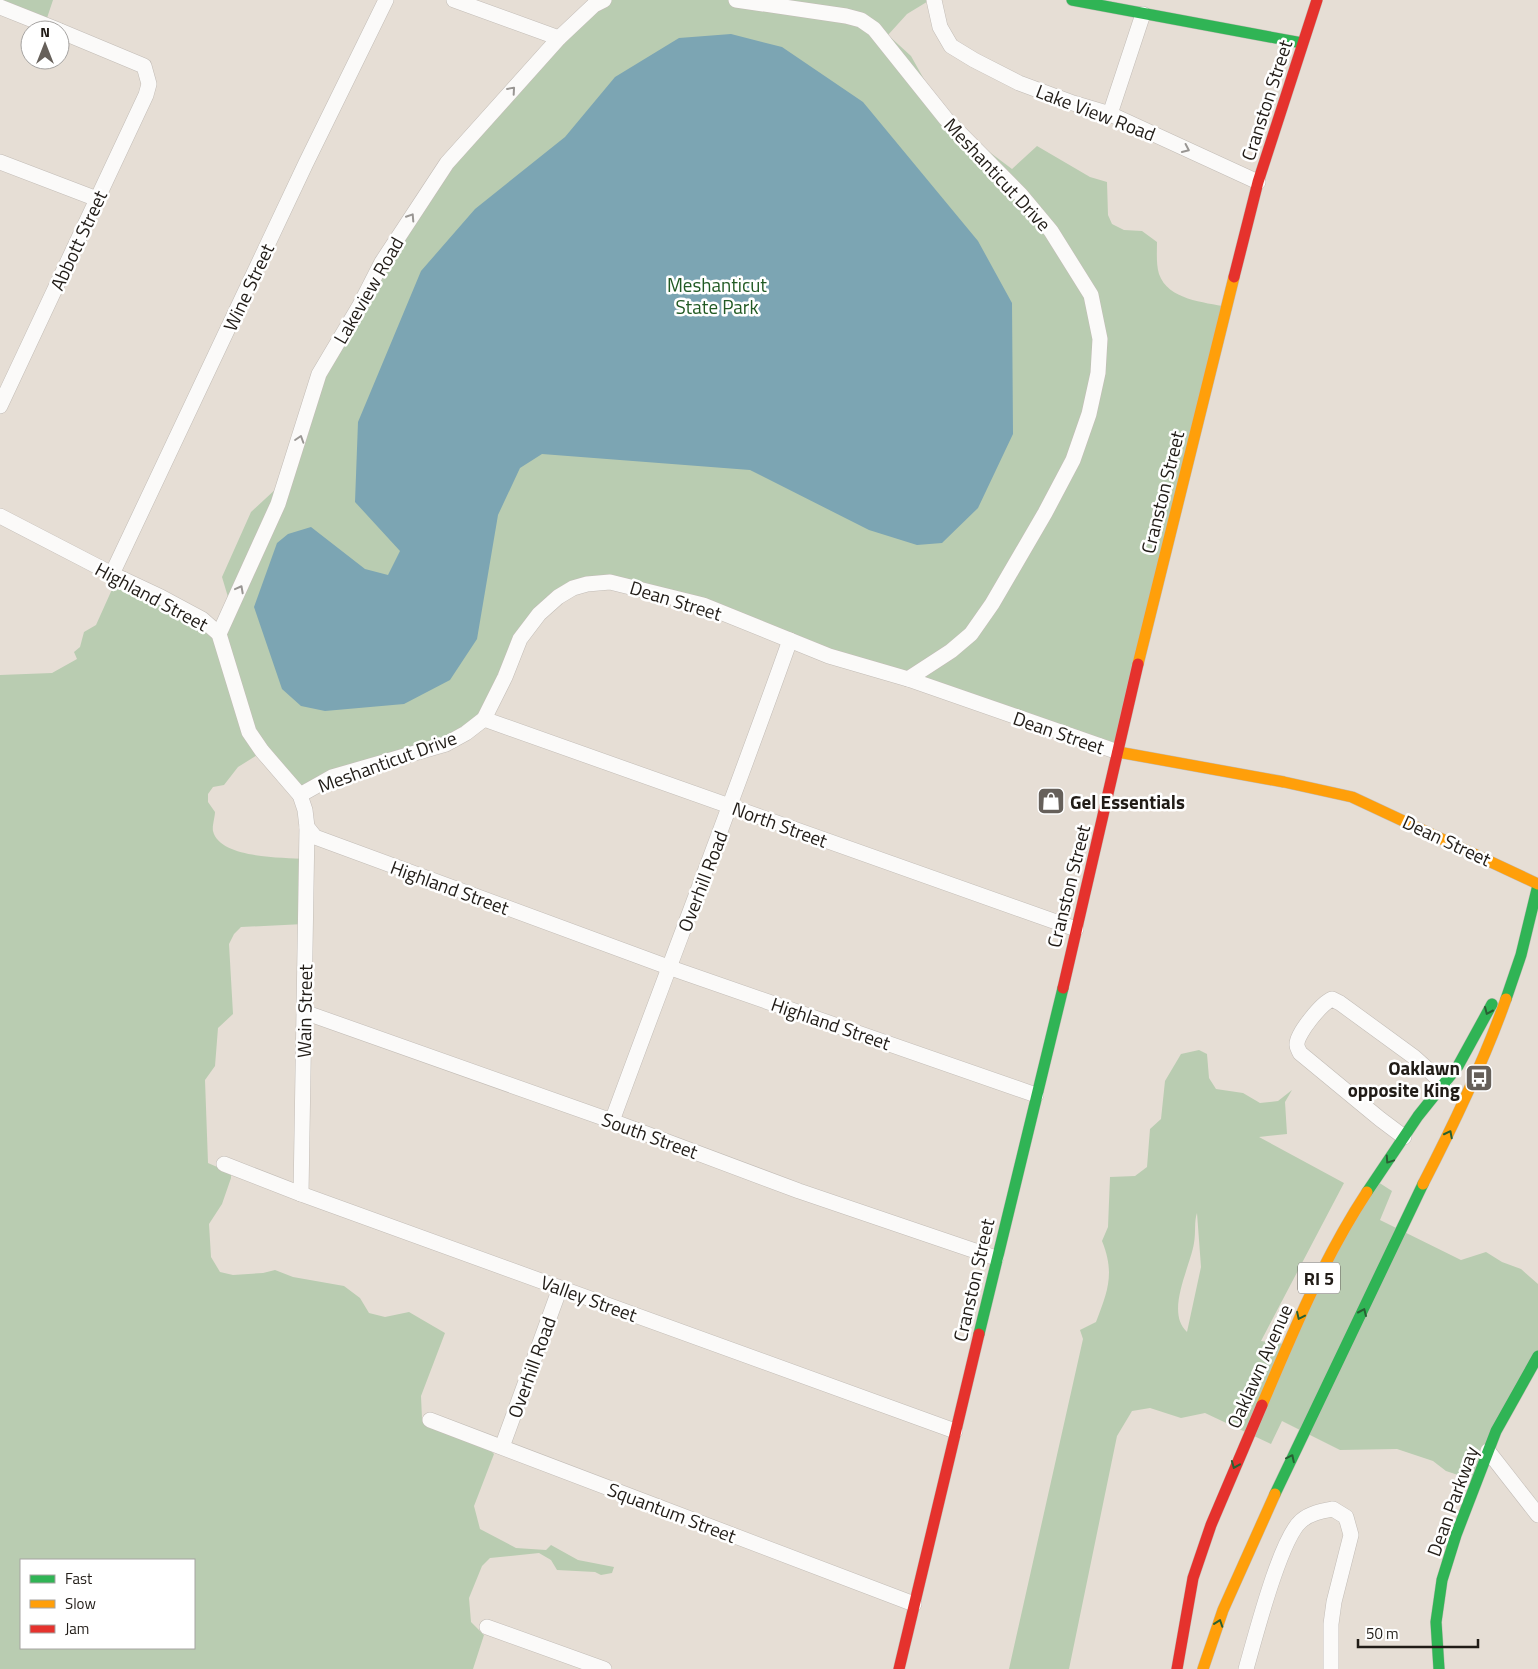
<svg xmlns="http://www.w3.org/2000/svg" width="1538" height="1669" font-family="'Titillium Web',sans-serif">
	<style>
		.green { fill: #b9ccb1; fill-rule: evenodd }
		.water { fill: #7ca5b3 }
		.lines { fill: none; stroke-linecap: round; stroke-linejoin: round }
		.street-casing { stroke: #c2bcb6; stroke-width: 16 }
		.fast-casing { stroke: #c2bcb6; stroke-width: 12 }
		.slow-casing { stroke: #c2bcb6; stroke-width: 12 }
		.jam-casing { stroke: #c2bcb6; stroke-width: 12 }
		.street { stroke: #fbfaf9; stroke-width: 15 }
		.fast { stroke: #30b455; stroke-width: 11 }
		.slow { stroke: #ff9f0a; stroke-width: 11 }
		.jam { stroke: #e5322d; stroke-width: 11 }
		.oneway { stroke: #999693 }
		.oneway2 { stroke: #286033 }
		.labels { text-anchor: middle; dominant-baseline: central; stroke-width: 5; stroke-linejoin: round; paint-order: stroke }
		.shield { fill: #fff; stroke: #64605d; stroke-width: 1 }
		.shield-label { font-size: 18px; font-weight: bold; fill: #211c17 }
		.street-label { font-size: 19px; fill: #211c17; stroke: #fff }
		.park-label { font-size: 19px; fill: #215a23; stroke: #fff }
		.poi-label { font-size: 19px; font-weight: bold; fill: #211c17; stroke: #fff; text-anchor: start }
	</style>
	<rect width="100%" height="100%" fill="#e6ded5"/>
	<g class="green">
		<polygon points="0,0 53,0 46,21"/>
		<path d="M600 0H930L907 14 888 35 911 56 944 115 952 124 1012 169 1037 146 1090 177 1107 182 1108 215 1112 224 1124 230 1142 231 1157 242C1157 252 1156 264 1159 274 1168 300 1204 302 1227 307L1120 746 934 687 703 603 584 584 528 625 488 711 466 731 302 792 259 754 238 767 224 785 213 787 208 794V802L215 812C215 817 212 826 213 831 220 859 282 857 305 859L304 924 241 927 234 934 229 944 233 1014 218 1028 215 1066 205 1080 208 1163 231 1173V1178L222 1204 209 1224 211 1257 220 1272 233 1275 263 1273 275 1270 293 1277 344 1286 360 1298 369 1313 385 1317 409 1312 445 1333 421 1396 422 1419 436 1430 490 1450 494 1454 474 1506 480 1529 516 1548 546 1550 551 1545 578 1560 614 1567 612 1573 601 1575 595 1572 557 1570 551 1560 539 1553 490 1558 482 1566 469 1598 471 1622 484 1635 473 1669H0V675L52 673 77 659 74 652 80 647 84 632 96 625 118 576 216 629 231 607 222 577 251 512 278 487 319 373 442 169ZM21 1560H194V1648H21Z"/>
		<path d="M1199 1050 1207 1054 1209 1078 1216 1089 1243 1093 1260 1103 1278 1101 1292 1090 1285 1102 1287 1134 1259 1137 1344 1183 1261 1341 1284 1344 1378 1182 1392 1191 1380 1220 1461 1260 1486 1252 1502 1262 1521 1269 1538 1284V1355L1476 1481 1446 1471 1433 1461 1397 1449 1340 1450 1282 1421 1271 1444 1205 1413 1181 1418 1150 1408 1132 1411 1117 1436 1069 1669H1009L1083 1339 1080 1330 1096 1322C1108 1291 1115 1273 1102 1241L1108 1227 1110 1177 1135 1176 1147 1167 1150 1129 1161 1119 1165 1081 1181 1054ZM1197 1213 1201 1267 1187 1332C1165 1312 1190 1268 1194 1243 1196 1233 1194 1221 1197 1213Z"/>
	</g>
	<polygon class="water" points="731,34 782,47 863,102 978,241 1012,303 1013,434 978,508 942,543 917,545 869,530 750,470 542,454 520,468 498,515 477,639 450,680 404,704 325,711 301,706 282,689 254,607 277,543 288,534 311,527 365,569 388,575 400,551 355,502 358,422 421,271 475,209 565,137 615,77 679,38"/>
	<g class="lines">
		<g class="street-casing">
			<g id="street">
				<polyline points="454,0 559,38"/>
				<polyline points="736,0 846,16 861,20 874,29 946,119 1021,195 1051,231 1091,295 1100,339 1098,373 1089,414 1073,460 1045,513 992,604 971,634 951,651 908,679"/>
				<polyline points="934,0 940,27 951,46 974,60 1019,83 1073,103 1110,114 1258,182"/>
				<polyline points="0,7 58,30"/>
				<polyline points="1110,114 1143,14"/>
				<polyline points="0,162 97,199"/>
				<polyline points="0,406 146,95 149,84 144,66 60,31"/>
				<polyline points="0,516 112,574 161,597 202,619 219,634 249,732 262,751 300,795 305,810 307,827 315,837 668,967 1036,1095"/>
				<polyline points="112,574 306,163 386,0"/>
				<polyline points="219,634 278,504 319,374 360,305 382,262 447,163 559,38 594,5 604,0"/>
				<polyline points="484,719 1076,929"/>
				<polyline points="300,795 332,777 446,744 466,733 484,719 505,677 520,639 539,614 558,597 573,588 587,584 610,582 703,605 829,656 908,679 1118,752"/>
				<polyline points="304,1012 612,1121 799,1191 996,1258"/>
				<path d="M612 1121C671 960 733 801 790 640"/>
				<path d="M1404 1137 1380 1119 1300 1053C1299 1050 1297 1048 1297 1045 1296 1034 1322 1003 1332 999L1340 1003 1414 1057 1444 1084"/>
				<polyline points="224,1164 301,1194 955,1431"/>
				<polyline points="301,1194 307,827"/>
				<polyline points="430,1420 914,1604"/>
				<polyline points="502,1447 560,1288"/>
				<polyline points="1488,1451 1538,1515"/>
				<polyline points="487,1627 604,1669"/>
				<path d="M1246 1669C1255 1638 1280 1539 1301 1521 1310 1513 1322 1511 1333 1509L1346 1517 1351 1535 1334 1602 1331 1624V1669"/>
			</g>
		</g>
		<g class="fast-casing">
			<g id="fast">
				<polyline points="1072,0 1302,43"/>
				<polyline points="1506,999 1521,955 1538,885"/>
				<polyline points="1367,1192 1418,1116 1458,1066 1492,1004"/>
				<polyline points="979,1334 1063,988"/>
				<polyline points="1275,1494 1423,1184"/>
				<polyline points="1439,1669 1436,1622 1442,1580 1456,1535 1496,1431 1538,1356"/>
			</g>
		</g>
		<g class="slow-casing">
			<g id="slow">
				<polyline points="1138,664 1234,277"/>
				<polyline points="1118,752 1284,782 1352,797 1538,884"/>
				<path d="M1423 1184C1454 1124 1483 1064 1506 999"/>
				<path d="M1262 1405C1293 1332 1323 1259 1367 1192"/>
				<polyline points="1203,1669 1223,1610 1275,1494"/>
			</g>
		</g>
		<g class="jam-casing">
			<g id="jam">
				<polyline points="1234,277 1258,182 1317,0"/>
				<polyline points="1063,988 1138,664"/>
				<polyline points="899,1669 979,1334"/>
				<polyline points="1177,1669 1193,1578 1211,1525 1262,1405"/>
			</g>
		</g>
		<use href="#street" class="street"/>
		<use href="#fast" class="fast"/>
		<use href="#slow" class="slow"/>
		<use href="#jam" class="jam"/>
	</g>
	<defs><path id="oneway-chevron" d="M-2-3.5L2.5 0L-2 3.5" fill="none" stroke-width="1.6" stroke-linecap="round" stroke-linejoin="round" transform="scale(1.25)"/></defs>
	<g class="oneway">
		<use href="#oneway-chevron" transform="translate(512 90) rotate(-49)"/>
		<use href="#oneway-chevron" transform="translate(1186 149) rotate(25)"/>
		<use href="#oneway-chevron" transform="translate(411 217) rotate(-57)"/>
		<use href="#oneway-chevron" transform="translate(300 439) rotate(-72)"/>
		<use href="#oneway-chevron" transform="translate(240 589) rotate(-62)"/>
	</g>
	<g class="oneway2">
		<use href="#oneway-chevron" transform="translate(1488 1011) rotate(114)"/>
		<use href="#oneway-chevron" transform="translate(1449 1134) rotate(-63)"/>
		<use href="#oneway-chevron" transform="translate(1389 1160) rotate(124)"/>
		<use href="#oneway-chevron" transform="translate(1363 1312) rotate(-66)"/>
		<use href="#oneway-chevron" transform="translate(1300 1316) rotate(115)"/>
		<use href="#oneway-chevron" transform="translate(1291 1458) rotate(-64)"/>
		<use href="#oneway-chevron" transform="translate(1235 1465) rotate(112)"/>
		<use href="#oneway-chevron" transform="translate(1219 1623) rotate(-71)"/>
	</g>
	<defs>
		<g id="shop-square" transform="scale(1.4375)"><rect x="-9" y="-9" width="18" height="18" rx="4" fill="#66605a" stroke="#fff"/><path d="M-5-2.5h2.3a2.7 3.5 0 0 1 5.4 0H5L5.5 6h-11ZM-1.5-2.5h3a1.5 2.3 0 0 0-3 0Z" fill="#fff"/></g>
		<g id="bus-square" transform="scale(1.4375)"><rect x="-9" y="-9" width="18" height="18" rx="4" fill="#66605a" stroke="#fff"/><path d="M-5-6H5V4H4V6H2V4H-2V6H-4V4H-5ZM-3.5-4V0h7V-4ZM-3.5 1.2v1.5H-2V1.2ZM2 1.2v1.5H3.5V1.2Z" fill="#fff"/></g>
	</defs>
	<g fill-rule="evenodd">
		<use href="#shop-square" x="1051" y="801"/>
		<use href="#bus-square" x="1479" y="1078"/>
	</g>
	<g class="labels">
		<rect class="shield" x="1298" y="1262.5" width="42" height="31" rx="4"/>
		<g class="shield-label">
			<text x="1319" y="1278">RI 5</text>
		</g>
		<g class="street-label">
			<text transform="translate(1266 100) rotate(-72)">Cranston Street</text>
			<text transform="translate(1096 112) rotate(21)">Lake View Road</text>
			<text transform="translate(998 174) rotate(47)">Meshanticut Drive</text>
			<text transform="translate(78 240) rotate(-65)">Abbott Street</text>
			<text transform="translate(248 287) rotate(-65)">Wine Street</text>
			<text transform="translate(368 290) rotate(-60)">Lakeview Road</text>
			<text transform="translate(1162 492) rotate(-76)">Cranston Street</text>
			<text transform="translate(152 596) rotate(28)">Highland Street</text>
			<text transform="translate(676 600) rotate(17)">Dean Street</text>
			<text transform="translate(1059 732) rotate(19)">Dean Street</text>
			<text transform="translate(387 761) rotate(-20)">Meshanticut Drive</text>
			<text transform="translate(780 824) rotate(20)">North Street</text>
			<text transform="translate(1447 840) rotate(25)">Dean Street</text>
			<text transform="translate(702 881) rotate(-69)">Overhill Road</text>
			<text transform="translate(1068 886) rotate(-76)">Cranston Street</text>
			<text transform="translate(450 887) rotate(20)">Highland Street</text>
			<text transform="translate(304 1011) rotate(-89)">Wain Street</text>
			<text transform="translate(831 1023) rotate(19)">Highland Street</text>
			<text transform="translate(650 1135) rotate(20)">South Street</text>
			<text transform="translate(973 1280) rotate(-77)">Cranston Street</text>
			<text transform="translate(589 1298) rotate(20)">Valley Street</text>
			<text transform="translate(1259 1366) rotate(-66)">Oaklawn Avenue</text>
			<text transform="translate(531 1367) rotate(-70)">Overhill Road</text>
			<text transform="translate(1452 1501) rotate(-70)">Dean Parkway</text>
			<text transform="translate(672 1512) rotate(21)">Squantum Street</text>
		</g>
		<g class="park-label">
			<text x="717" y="284">Meshanticut<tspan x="717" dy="22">State Park</tspan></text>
		</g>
		<g class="poi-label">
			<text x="1070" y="801">Gel Essentials</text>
			<text x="1460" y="1067" text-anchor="end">Oaklawn<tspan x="1460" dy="22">opposite King</tspan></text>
		</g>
	</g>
	<rect x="20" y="1559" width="175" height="90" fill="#ffffff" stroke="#a6a4a2"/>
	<rect x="30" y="1575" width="25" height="8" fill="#30b455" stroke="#a6a4a2"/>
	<text x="65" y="1584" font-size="15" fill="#211c17">Fast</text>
	<rect x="30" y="1600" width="25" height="8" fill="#ff9f0a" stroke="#a6a4a2"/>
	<text x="65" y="1609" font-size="15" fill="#211c17">Slow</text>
	<rect x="30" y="1625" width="25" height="8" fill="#e5322d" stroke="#a6a4a2"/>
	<text x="65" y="1634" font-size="15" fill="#211c17">Jam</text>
	<g transform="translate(45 45)"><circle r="24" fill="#ffffff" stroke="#a6a4a2"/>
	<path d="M0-4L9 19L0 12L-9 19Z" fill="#66605a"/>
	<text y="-8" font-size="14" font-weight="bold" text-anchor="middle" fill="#211c17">N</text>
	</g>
	<path d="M1358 1639v8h120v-8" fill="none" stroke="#211c17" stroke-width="2.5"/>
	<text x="1366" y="1639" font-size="15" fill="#211c17" stroke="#ffffff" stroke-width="4" paint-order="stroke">50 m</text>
</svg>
